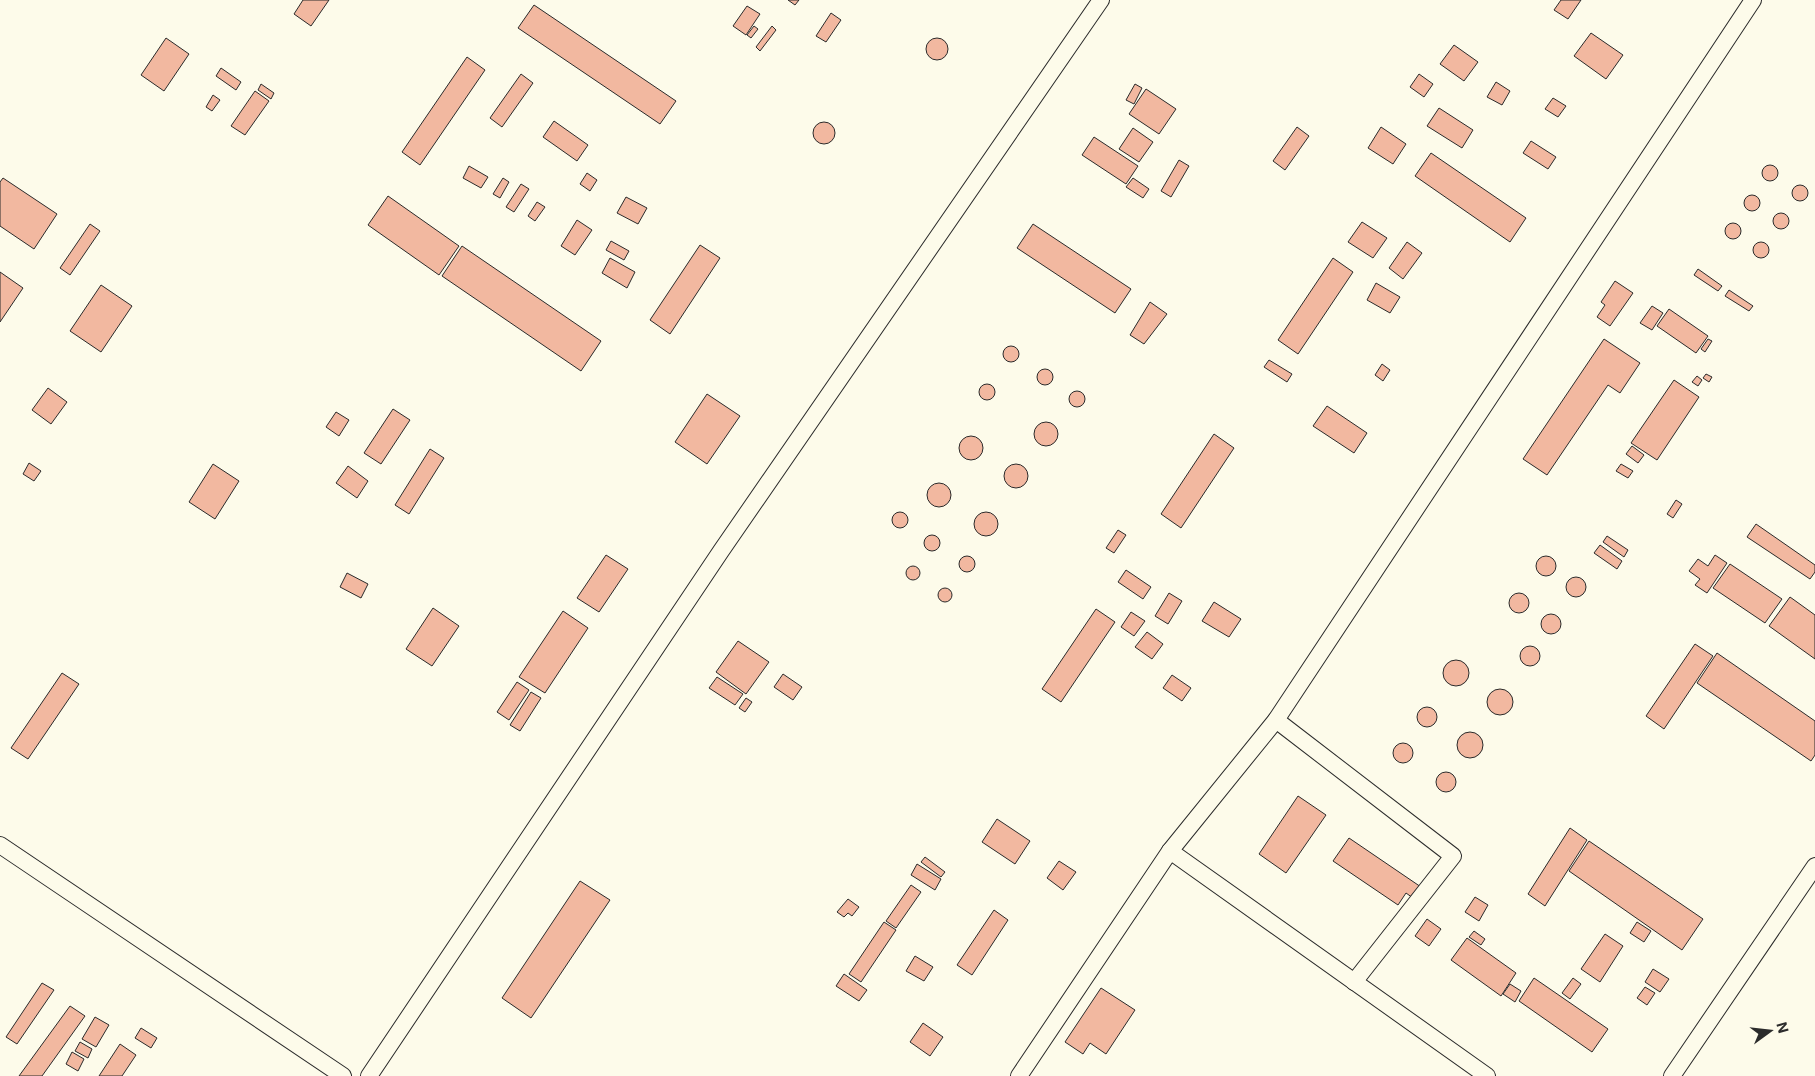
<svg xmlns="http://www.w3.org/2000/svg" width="1815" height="1076" font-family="Inter,sans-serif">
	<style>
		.building { fill: #f2b8a0; stroke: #2b2b2b }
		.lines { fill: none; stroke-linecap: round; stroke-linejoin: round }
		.minor-casing { stroke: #2b2b2b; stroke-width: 18 }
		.minor { stroke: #fdfbea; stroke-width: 16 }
	</style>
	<rect width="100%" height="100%" fill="#fdfbea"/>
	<g class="building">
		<polygon points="303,0 329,0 311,26 294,14"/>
		<polygon points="788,0 799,0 795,5"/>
		<polygon points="1561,0 1581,0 1568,19 1554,10"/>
		<polygon points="534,5 676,101 660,124 518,28"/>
		<polygon points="747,6 760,14 746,35 733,26"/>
		<polygon points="831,13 841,20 826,42 816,36"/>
		<polygon points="754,26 758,29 751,38 747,35"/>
		<polygon points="772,26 776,30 760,51 756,47"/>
		<polygon points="1591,33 1623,55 1606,79 1574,56"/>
		<polygon points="166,38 189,54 164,91 141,75"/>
		<circle cx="937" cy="49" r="11"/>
		<polygon points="1454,45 1478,62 1464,81 1440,64"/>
		<polygon points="467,57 485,70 420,165 402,152"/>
		<polygon points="221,68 241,82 236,90 216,76"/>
		<polygon points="521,74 533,83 502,127 490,118"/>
		<polygon points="1419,74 1433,84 1424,97 1410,87"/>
		<polygon points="1496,82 1510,91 1502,105 1487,97"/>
		<polygon points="261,84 274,93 271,99 258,90"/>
		<polygon points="1135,84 1142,88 1134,104 1126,100"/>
		<polygon points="1146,89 1176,109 1159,134 1129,114"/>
		<polygon points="255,91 269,101 245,135 231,126"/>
		<polygon points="213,95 220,100 212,111 206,107"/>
		<polygon points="1553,98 1566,106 1558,117 1545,109"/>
		<polygon points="1439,108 1473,130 1462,148 1427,126"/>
		<polygon points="554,121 588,145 577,161 543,137"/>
		<circle cx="824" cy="133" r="11"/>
		<polygon points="1297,127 1309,136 1285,170 1273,161"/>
		<polygon points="1381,127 1406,144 1393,164 1368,148"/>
		<polygon points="1133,128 1153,142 1139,162 1119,149"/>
		<polygon points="1094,137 1138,166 1126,184 1082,155"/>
		<polygon points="1531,141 1556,157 1548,169 1523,153"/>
		<polygon points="1431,153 1526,218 1510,242 1415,176"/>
		<polygon points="1179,160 1189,166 1171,197 1161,191"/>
		<circle cx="1770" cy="173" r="8"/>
		<polygon points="469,166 488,177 481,188 463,178"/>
		<polygon points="587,173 597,180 590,191 580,184"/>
		<polygon points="3,178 57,214 34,249 0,226 0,182"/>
		<polygon points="503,178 509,182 500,198 493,194"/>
		<polygon points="1133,178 1149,189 1143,198 1126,187"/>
		<polygon points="521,184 529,189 514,212 506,207"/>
		<circle cx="1800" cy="193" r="8"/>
		<circle cx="1752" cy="203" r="8"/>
		<polygon points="388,196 459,246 439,275 368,225"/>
		<polygon points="626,197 647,208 638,224 617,213"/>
		<polygon points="537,202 545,207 535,221 528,216"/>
		<circle cx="1781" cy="221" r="8"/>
		<polygon points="577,220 592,230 575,255 561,246"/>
		<polygon points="1362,222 1387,238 1373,258 1348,242"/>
		<circle cx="1733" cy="231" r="8"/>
		<polygon points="90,224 100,231 70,275 60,268"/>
		<polygon points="1033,224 1131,289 1115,313 1017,248"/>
		<polygon points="611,241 629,251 624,260 606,250"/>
		<circle cx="1761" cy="250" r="8"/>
		<polygon points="1407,242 1422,253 1403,279 1389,268"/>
		<polygon points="700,245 720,258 670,334 650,320"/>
		<polygon points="462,246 601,341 581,371 442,276"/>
		<polygon points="610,258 635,272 627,288 602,273"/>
		<polygon points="1333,258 1353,272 1298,354 1278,340"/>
		<polygon points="1698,269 1722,286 1718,291 1694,275"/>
		<polygon points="0,272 23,288 0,322"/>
		<polygon points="1615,281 1633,293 1610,326 1597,317 1605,305 1601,302"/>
		<polygon points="1376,283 1400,297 1390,313 1367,300"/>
		<polygon points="101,285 132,306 101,352 70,331"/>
		<polygon points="1729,290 1753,306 1749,311 1725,296"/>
		<polygon points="1150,302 1167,314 1144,344 1130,335"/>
		<polygon points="1652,306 1663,313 1652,330 1640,323"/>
		<polygon points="1669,309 1708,336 1696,353 1657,326"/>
		<polygon points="1604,339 1640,363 1620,393 1608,385 1547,475 1523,459"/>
		<polygon points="1708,339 1712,341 1705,352 1701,349"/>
		<circle cx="1011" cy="354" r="8"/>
		<polygon points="1269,360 1292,374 1287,382 1264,367"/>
		<polygon points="1382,364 1390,370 1383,381 1375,375"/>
		<circle cx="1045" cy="377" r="8"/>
		<polygon points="1706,374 1712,377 1709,382 1703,378"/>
		<polygon points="1697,376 1702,380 1698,386 1692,382"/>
		<polygon points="1674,380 1699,397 1657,460 1631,443"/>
		<circle cx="987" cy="392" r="8"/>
		<polygon points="48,388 67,402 51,424 32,410"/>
		<circle cx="1077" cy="399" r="8"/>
		<polygon points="707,394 740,416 707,464 675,442"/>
		<polygon points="1327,406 1367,433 1354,453 1313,426"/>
		<polygon points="393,409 410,420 381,464 364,453"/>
		<polygon points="336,412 349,420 339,436 326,427"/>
		<circle cx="1046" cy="434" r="12"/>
		<polygon points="1214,434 1234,448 1181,528 1161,514"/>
		<circle cx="971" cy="448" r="12"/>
		<polygon points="1632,446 1644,455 1638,463 1626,454"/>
		<polygon points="430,449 444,458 409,514 395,505"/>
		<polygon points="29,463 41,471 34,481 23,474"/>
		<circle cx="1016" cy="476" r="12"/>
		<polygon points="213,464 239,481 215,519 189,502"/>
		<polygon points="1621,464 1633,471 1628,478 1616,471"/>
		<polygon points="348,466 368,481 357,498 336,483"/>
		<circle cx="939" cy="495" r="12"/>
		<polygon points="1676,500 1682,504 1673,518 1667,514"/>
		<circle cx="900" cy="520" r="8"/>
		<circle cx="986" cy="524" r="12"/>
		<polygon points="1756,524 1815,565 1815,572 1810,579 1747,537"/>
		<polygon points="1118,530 1126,535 1114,553 1106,548"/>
		<circle cx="932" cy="543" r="8"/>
		<polygon points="1607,536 1628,550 1624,557 1603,542"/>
		<polygon points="1600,545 1622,561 1617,569 1594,553"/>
		<polygon points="606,555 628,569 599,612 577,598"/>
		<polygon points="1715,555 1727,563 1707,593 1695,585 1700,579 1689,571 1698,559 1708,566"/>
		<circle cx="967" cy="564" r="8"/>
		<circle cx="1546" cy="566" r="10"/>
		<polygon points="1730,564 1782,599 1765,623 1713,588"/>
		<circle cx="913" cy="573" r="7"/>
		<polygon points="1126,570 1151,587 1143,599 1118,582"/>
		<polygon points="347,573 368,584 361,598 340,587"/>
		<circle cx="1576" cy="587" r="10"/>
		<circle cx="945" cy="595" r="7"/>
		<polygon points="1169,593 1182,601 1168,624 1155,616"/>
		<circle cx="1519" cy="603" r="10"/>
		<polygon points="1790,597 1815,615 1815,659 1769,626"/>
		<polygon points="1214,602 1241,619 1229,637 1202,621"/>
		<polygon points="433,608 459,626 432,666 406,649"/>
		<polygon points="1096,609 1115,622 1061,702 1042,689"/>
		<polygon points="563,611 588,628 545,693 519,677"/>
		<polygon points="1131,612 1145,621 1134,636 1121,627"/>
		<circle cx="1551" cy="624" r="10"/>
		<polygon points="1147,632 1163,644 1152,659 1135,647"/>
		<polygon points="738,641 769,662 746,694 716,672"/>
		<polygon points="1695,644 1713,656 1664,729 1646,716"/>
		<circle cx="1530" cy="656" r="10"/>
		<polygon points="1717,653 1815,721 1815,755 1811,761 1697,683"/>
		<circle cx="1456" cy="673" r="13"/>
		<polygon points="62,673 79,684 28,759 11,748"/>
		<polygon points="783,674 802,687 793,700 774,687"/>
		<polygon points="1172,675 1191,688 1182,701 1163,688"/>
		<polygon points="717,677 743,694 735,705 709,688"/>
		<polygon points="517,682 529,690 509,720 497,712"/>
		<circle cx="1500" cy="702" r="13"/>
		<polygon points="531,692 541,698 520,731 510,725"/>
		<polygon points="746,698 752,702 745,712 739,708"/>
		<circle cx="1427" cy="717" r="10"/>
		<circle cx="1470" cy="745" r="13"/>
		<circle cx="1403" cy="753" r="10"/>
		<circle cx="1446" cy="782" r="10"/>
		<polygon points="1298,796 1326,815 1286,873 1259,854"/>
		<polygon points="997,819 1030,841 1015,864 982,842"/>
		<polygon points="1570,828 1587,840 1545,906 1528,894"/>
		<polygon points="1349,838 1421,887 1413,898 1406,893 1398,905 1333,861"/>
		<polygon points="1589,841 1703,919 1682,950 1569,871"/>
		<polygon points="925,857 945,872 941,877 921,862"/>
		<polygon points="1059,861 1076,872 1063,890 1047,878"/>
		<polygon points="917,864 941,879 935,890 911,875"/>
		<polygon points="580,881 610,900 531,1018 502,998"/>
		<polygon points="911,885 921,892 896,928 886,921"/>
		<polygon points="1475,897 1488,905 1479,921 1465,912"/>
		<polygon points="848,899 859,907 852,916 848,913 844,917 837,912"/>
		<polygon points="994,910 1008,920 972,975 957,965"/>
		<polygon points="1427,919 1441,929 1429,946 1415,936"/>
		<polygon points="884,922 896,930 861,982 849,974"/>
		<polygon points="1637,922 1651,931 1644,942 1630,933"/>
		<polygon points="1474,931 1485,939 1481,945 1469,937"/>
		<polygon points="1605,934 1623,946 1600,982 1581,969"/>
		<polygon points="1467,938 1516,973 1501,996 1451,960"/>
		<polygon points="915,956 933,967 924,981 906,971"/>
		<polygon points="1653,969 1669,979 1660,992 1645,982"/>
		<polygon points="844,974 867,990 859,1001 836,986"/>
		<polygon points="1534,978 1608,1029 1592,1052 1519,1001"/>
		<polygon points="1573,978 1581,984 1570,999 1562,993"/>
		<polygon points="42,983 54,990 17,1044 6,1037"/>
		<polygon points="1510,984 1521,991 1515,1002 1503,994"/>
		<polygon points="1645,987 1655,993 1647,1005 1637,998"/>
		<polygon points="1101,988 1135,1010 1106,1054 1090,1043 1083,1054 1065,1042"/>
		<polygon points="70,1006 85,1016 42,1076 19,1076"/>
		<polygon points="95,1017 109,1025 96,1047 82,1039"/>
		<polygon points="923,1023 943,1037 930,1056 910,1042"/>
		<polygon points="141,1028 157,1038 151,1048 135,1038"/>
		<polygon points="80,1042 92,1049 88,1058 75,1051"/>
		<polygon points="120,1044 136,1055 122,1076 99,1076"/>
		<polygon points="72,1052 84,1059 78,1071 66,1064"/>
	</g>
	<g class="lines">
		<g class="minor-casing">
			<g id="minor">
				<polyline points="1276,720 1453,856 1354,982"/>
				<polyline points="0,845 343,1076"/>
				<polyline points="1170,851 1487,1076"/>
				<polyline points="369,1076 721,551 1101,0"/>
				<polyline points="1019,1076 1170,851 1276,720 1753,0"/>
				<polyline points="1672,1076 1815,866"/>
			</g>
		</g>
		<use href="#minor" class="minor"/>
	</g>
	<g transform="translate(1770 1031) rotate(75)" stroke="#fdfbea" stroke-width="4" paint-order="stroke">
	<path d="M0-4L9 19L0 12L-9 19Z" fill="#2b2b2b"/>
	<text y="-8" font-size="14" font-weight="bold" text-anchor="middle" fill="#2b2b2b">N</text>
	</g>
</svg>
